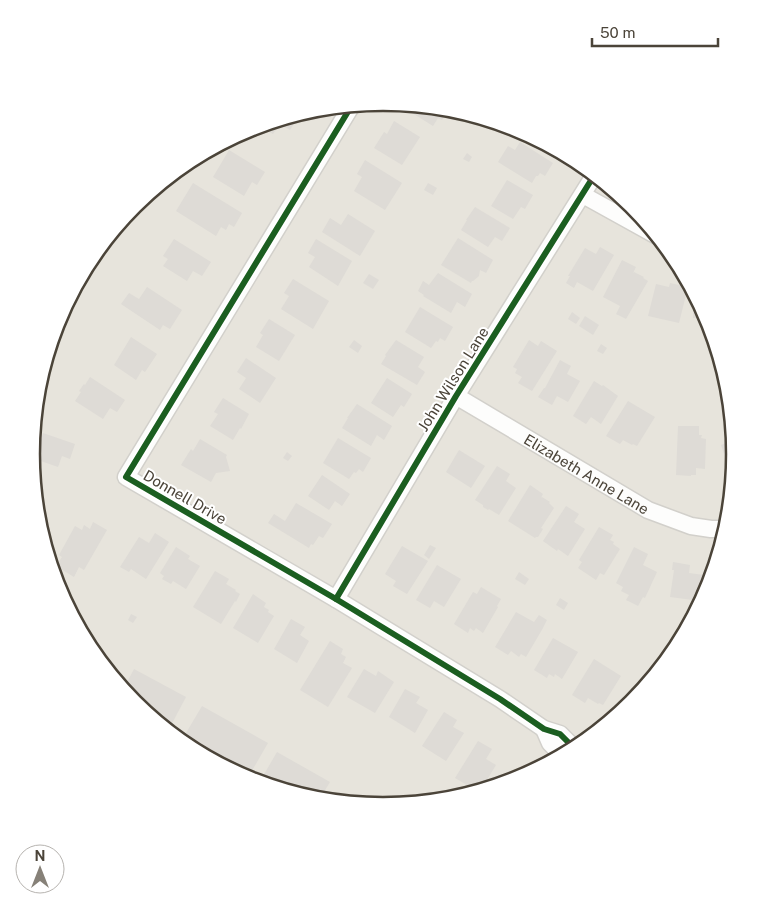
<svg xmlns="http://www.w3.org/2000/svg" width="767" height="909" font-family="'Public Sans',sans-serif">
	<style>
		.residential { fill: #e7e4dc }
		.building { fill: #dedbd6 }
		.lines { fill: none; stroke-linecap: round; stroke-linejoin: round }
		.street-casing { stroke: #d2d0cb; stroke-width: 19 }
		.street { stroke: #fdfdfc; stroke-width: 16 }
		.cycleway-casing { stroke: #fff; stroke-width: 9 }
		.cycleway { stroke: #1b5e20; stroke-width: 6 }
		.labels { text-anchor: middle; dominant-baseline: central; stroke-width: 4; stroke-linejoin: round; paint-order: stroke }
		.street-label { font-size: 15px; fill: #4b4439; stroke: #fff }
		.rim { fill: none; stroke: #4b4439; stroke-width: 2.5 }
	</style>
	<rect width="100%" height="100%" fill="#f4f2ee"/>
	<circle class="residential" cx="385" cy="455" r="350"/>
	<g class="building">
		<polygon points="413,105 423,106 449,109 442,120 438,118 433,126 409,111"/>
		<polygon points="295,115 298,117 290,130 280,124 273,134 259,126"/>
		<polygon points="394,121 420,137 402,165 374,148 384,132 387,134"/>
		<polygon points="520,142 553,163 545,176 540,173 538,176 536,176 532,183 498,162 508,146 515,150"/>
		<polygon points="229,150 265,172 257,185 252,182 244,196 213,177"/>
		<polygon points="467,153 472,157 469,162 463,159"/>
		<polygon points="365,160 402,183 385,210 354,191 362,177 357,174"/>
		<polygon points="507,180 533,195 525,209 521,207 513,219 491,206"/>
		<polygon points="193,183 242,213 234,227 229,224 226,230 221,227 216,236 176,211"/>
		<polygon points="428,183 437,188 433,195 424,190"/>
		<polygon points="475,207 510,228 502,241 495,237 488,247 461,230 467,220 466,220"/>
		<polygon points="348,214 375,231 360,256 322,232 330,218 341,225"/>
		<polygon points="458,238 493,260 486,273 480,270 479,276 473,281 472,281 471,283 441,265"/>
		<polygon points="174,239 211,262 202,276 193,271 187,281 163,266 168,259 163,256"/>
		<polygon points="316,239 352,261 338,286 309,267 315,257 308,253"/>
		<polygon points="600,247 614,255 593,291 577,282 574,288 566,283 570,276 568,276 585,248 596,254"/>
		<polygon points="622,260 636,267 633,273 634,272 644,277 643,278 648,281 626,319 616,314 620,306 603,297"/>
		<polygon points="438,273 472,294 465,307 457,302 451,313 423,296 424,295 418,291 423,281 429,285"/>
		<polygon points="369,274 379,280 373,289 363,283"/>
		<polygon points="293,279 329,301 313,329 281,309 289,296 284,293"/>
		<polygon points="670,283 688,287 679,323 648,316 656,284 669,287"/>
		<polygon points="147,287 182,310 170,329 163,325 160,330 121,304 129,293 139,299"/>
		<polygon points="694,292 708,318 693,318"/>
		<polygon points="420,307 453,327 445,341 440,338 438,342 436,341 431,348 405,332"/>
		<polygon points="572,312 580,318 576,324 568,319"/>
		<polygon points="585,316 599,325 593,335 579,326"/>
		<polygon points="269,319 295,335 279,361 256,347 263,335 260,333"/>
		<polygon points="131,337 157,354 145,372 142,370 136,380 114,365"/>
		<polygon points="354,340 362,346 358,353 349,347"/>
		<polygon points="396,340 424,357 418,367 425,372 417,385 381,364 386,356 385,355"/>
		<polygon points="529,340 538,346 541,341 557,351 532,391 518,383 522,377 515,373 517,369 513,367"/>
		<polygon points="601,344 607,348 603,354 597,351"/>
		<polygon points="246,358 276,378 260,403 239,389 246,378 237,372"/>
		<polygon points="560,360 571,366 567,374 580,381 568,402 557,396 552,405 538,397 544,388 545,388"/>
		<polygon points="90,377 125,400 117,412 110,408 103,419 75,401 81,392 79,391 84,384 85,385"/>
		<polygon points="387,378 412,394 404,407 401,405 393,417 371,403"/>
		<polygon points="594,381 602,386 603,385 618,396 601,424 591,417 586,424 573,416"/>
		<polygon points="223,398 249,414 241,429 240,428 233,440 210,426 218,414 214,412"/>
		<polygon points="628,401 655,417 637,446 633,444 632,445 623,440 620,444 606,436"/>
		<polygon points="357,404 392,426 384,440 377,435 371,446 342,428 348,418 347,418"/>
		<polygon points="678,426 699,426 699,435 702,435 701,438 706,439 705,469 696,468 696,475 691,475 691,476 676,475"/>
		<polygon points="43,433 75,444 70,459 62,456 58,467 35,459"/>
		<polygon points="338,438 371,458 363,472 359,469 356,473 354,472 349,479 323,463"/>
		<polygon points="200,439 227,455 226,457 230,471 216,473 211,482 181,465 191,449 193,451"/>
		<polygon points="734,440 736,455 733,481 721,445"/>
		<polygon points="459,450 485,466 471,488 446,472"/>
		<polygon points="287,452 292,456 288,461 283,458"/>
		<polygon points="497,466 510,474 506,481 516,488 499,515 489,509 488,510 483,507 483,505 475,500"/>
		<polygon points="322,475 350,494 342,506 335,501 329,510 308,496"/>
		<polygon points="530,485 543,494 541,498 542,497 550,502 549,503 554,508 541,528 543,529 538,537 536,537 535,538 508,521"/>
		<polygon points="296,503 332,524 323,538 319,536 313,545 311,544 309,548 268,523 274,514 285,521"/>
		<polygon points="566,506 579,514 574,522 585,529 568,556 558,549 557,551 543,541"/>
		<polygon points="93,522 107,530 84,570 79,567 74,577 56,566 62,557 59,555 75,526 82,530 84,525 90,529"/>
		<polygon points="599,527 613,535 610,540 614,542 613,544 620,549 604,575 600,573 596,580 578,568 582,562 579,560"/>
		<polygon points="155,533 169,542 146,579 131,569 129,572 120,567 139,537 149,543"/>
		<polygon points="430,545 436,548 429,559 424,555"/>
		<polygon points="402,546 428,561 407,594 393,586 396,581 385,574"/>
		<polygon points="176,547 190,556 188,559 200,566 186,589 173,581 171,584 162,579 164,576 160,573"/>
		<polygon points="634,547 648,554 643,565 657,572 645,598 643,597 638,606 626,600 629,595 621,591 623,587 616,583"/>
		<polygon points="673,562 690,565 689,573 704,575 700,601 670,597 674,570 672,570"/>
		<polygon points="437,565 461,579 444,607 434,601 430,608 416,600"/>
		<polygon points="215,571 229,579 226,584 236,590 235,591 240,594 236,602 235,601 221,624 193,607"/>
		<polygon points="519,572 529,579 525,585 515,579"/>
		<polygon points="481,587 501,599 497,606 498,607 483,633 476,628 474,631 470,628 468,633 454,624 473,592 477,594"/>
		<polygon points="253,594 266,603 264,607 269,610 268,612 274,616 258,643 233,628"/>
		<polygon points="560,598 568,603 564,610 556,605"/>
		<polygon points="516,612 534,622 539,615 547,620 543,628 526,657 521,654 519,657 511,651 508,655 495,647"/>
		<polygon points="131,614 137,617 133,623 128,620"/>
		<polygon points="291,619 305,627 300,635 309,641 297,663 274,649"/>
		<polygon points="92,635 94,655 83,636"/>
		<polygon points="553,638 578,652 562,679 555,674 554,677 549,674 547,678 534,670"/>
		<polygon points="330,641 343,649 341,654 346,657 343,663 352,668 328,707 300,690"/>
		<polygon points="594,659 621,676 603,705 599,703 598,704 588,698 585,703 572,695"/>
		<polygon points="134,669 186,697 168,731 134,703 123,690"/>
		<polygon points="364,669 376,676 378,671 394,682 375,713 347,697"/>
		<polygon points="405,689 420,697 416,703 428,710 415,733 389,717"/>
		<polygon points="627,694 636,699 632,704 612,720"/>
		<polygon points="202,706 268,743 249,776 183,738"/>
		<polygon points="444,712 457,720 453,727 464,733 446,761 422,746"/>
		<polygon points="478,741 492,749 486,759 496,765 482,788 475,784 472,788 455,778"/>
		<polygon points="277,752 330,782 319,800 314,800 259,783"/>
		<polygon points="509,771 521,778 503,784 504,783 503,782"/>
		<polygon points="339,792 361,805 333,802"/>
	</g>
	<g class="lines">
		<g class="street-casing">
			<g id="street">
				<polyline points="352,105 126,477 336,599 500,699 544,729 560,734 575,749"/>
				<polyline points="583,195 657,236"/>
				<path id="s1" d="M456 396 648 510 691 526 711 529H727"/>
				<polyline points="336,599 456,396 595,174"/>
				<polyline points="544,729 550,743 563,756"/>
			</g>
		</g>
		<use href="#street" class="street"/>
		<g class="cycleway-casing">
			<g id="cycleway">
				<polyline points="352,105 126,477 336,599 500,699 544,729 560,734 575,749"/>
				<polyline points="336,599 456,396 595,174"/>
			</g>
		</g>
		<use href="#cycleway" class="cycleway"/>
	</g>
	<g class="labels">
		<g class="street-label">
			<text transform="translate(453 379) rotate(-58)">John Wilson Lane</text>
			<text stroke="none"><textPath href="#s1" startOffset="152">Elizabeth Anne Lane</textPath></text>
			<text transform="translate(185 497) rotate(30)">Donnell Drive</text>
		</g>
	</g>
	<path d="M0 0H767V909H0ZM40 454a343 343 0 1 1 686 0a343 343 0 1 1-686 0Z" fill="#fff" fill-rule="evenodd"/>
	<path class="rim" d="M40 454a343 343 0 1 1 686 0a343 343 0 1 1-686 0Z"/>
	<g transform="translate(40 869)"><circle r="24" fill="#ffffff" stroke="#b7b4b0"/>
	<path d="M0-4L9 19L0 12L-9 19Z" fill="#868178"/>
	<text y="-8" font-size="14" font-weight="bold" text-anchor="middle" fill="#4b4439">N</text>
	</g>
	<path d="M592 38v8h126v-8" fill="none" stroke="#4b4439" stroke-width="2.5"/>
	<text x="600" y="38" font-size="15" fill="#4b4439" stroke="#ffffff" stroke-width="4" paint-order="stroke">50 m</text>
</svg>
